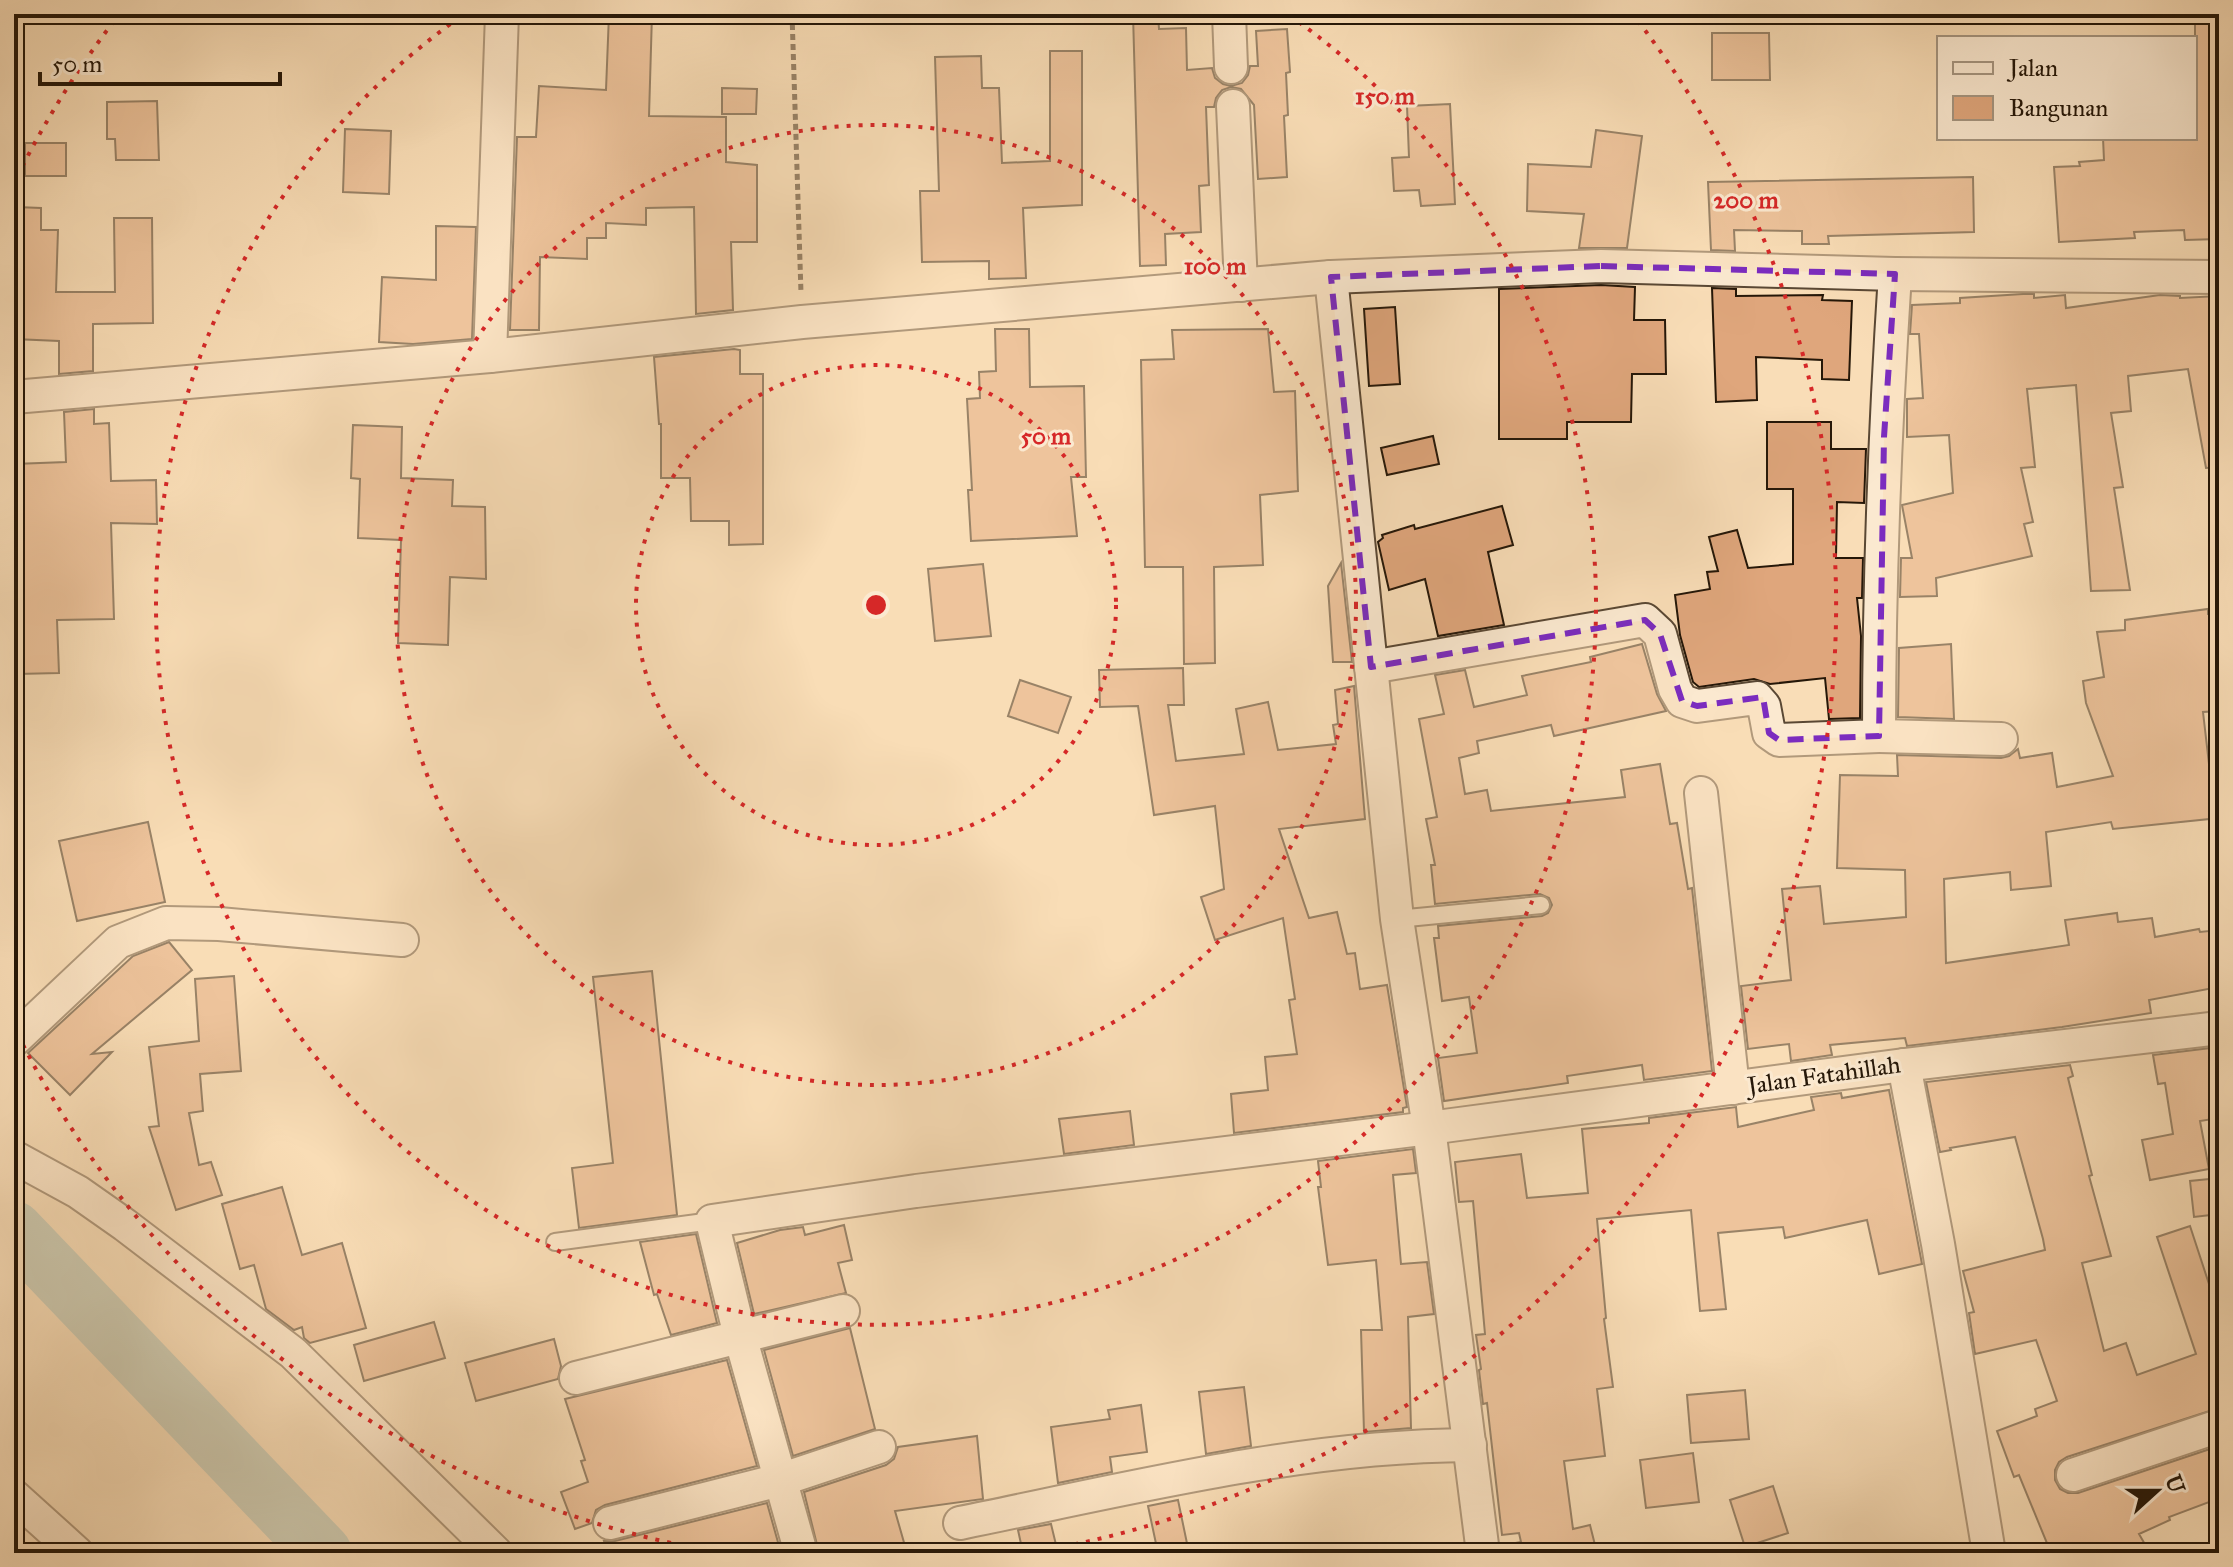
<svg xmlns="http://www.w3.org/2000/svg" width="2233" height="1567" font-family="'IM FELL Great Primer',serif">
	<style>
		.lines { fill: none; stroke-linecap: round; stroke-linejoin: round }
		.river { stroke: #9ebbb0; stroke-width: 58 }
		.building { fill: #dfa67c; stroke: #251708; stroke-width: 2 }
		.lane-casing { stroke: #5a4834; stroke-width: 20 }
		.street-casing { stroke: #5a4834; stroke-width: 36 }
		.path { stroke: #251708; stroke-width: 5; stroke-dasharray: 6 4; stroke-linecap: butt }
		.lane { stroke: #fbe9d0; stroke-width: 16 }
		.street { stroke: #fbe9d0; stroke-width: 32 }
		.marked { fill: none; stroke: #7b2cbf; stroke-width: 6; stroke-dasharray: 16 10; stroke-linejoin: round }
		.ring { fill: none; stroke: #d62828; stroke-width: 4; stroke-dasharray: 4 8 }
		.labels { text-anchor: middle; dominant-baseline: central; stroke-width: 6; stroke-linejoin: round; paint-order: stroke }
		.street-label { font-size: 24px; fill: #251708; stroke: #fbe9d0 }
		.centre { fill: #d62828; stroke: #fbe9d0; stroke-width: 4 }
		.ring-label { font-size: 24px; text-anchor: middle; font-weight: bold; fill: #d62828; stroke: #fbe9d0; stroke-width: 6; stroke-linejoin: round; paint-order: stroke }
	</style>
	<rect width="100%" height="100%" fill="#f9ddb7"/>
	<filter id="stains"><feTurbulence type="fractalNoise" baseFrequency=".0025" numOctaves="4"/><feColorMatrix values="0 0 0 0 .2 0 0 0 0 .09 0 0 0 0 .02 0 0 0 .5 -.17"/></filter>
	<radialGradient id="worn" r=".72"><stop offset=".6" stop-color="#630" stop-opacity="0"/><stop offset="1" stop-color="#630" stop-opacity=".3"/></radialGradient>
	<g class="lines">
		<polyline class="river" points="14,1230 323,1553"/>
	</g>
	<g class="building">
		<polygon points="609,14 652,14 649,116 726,117 726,162 757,165 757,242 731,242 733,310 696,314 694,207 646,208 646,225 606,223 606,238 587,238 587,259 540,257 539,330 510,330 517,137 536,137 539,86 606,90"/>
		<polygon points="1133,14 1158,14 1159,29 1186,28 1187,70 1212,68 1215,78 1223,84 1231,86 1242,83 1248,75 1250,66 1258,66 1256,31 1287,29 1290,72 1286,73 1288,115 1284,116 1287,177 1258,179 1254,105 1241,89 1231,87 1222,90 1216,98 1214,107 1206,107 1209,185 1199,186 1201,232 1165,234 1166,265 1140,266"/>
		<polygon points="2195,16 2219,16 2219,149 2216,149 2219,239 2185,240 2184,230 2134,232 2135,238 2059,242 2054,167 2080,166 2079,162 2104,160 2103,138 2195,138"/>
		<polygon points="1712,33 1769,33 1770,80 1712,80"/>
		<polygon points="1050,51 1082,51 1082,205 1023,208 1026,278 989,279 989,261 922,262 920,191 939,191 935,57 981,56 982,88 999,88 1002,163 1050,161"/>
		<polygon points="722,88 757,89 756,114 722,114"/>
		<polygon points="157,101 159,160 116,160 115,139 107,139 107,102"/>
		<polygon points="1450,104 1455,204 1421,206 1419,190 1394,191 1392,158 1409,157 1407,106"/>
		<polygon points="345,129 391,131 389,194 343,192"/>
		<polygon points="1596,130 1642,136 1627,248 1579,248 1584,214 1527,211 1528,164 1591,167"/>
		<rect x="25" y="143" width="41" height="33"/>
		<polygon points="1973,177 1974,232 1828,236 1829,244 1802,244 1802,231 1734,230 1735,251 1711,250 1708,182"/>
		<polygon points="16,207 41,208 41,230 58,230 56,292 115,292 114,218 152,218 153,323 93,324 93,371 59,374 59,341 14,339"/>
		<polygon points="436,226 476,227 472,339 413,344 379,342 382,277 436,280"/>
		<polygon points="1601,285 1635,287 1634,320 1665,320 1666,374 1632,374 1631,422 1567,422 1567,439 1499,439 1499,289"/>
		<polygon points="1712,288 1736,289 1736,296 1823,295 1822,300 1852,301 1849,380 1822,379 1822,360 1756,357 1757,400 1716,402"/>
		<polygon points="2023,294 2034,294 2034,298 2065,295 2066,308 2160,295 2180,296 2180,298 2219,296 2219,467 2206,468 2188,369 2128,376 2131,411 2111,413 2123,487 2114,488 2130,590 2091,591 2076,385 2027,389 2035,467 2021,468 2033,522 2024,524 2032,556 1936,578 1937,596 1900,597 1901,558 1912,558 1902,505 1953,493 1949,435 1907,437 1907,399 1923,398 1919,334 1910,334 1912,305 1960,303 1960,298"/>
		<polygon points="1395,307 1400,384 1369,386 1364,309"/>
		<polygon points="995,329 1029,329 1030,387 1084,386 1086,477 1071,477 1077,536 971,541 968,490 972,490 967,399 980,398 979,372 996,371"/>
		<polygon points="1268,329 1274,392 1295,391 1298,491 1260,495 1263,565 1214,567 1215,663 1184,664 1183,567 1145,567 1141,360 1174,359 1172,330"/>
		<polygon points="734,349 740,350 740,374 763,374 763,544 729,545 729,521 691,521 690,478 661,478 661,424 659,424 654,357"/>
		<polygon points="94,409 94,424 109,423 111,481 156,480 157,524 111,523 114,619 57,620 59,673 17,674 14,464 66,462 64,412"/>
		<polygon points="1767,422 1831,422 1831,449 1866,449 1864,503 1837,502 1836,558 1863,558 1862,598 1857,598 1861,636 1860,718 1829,719 1825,678 1770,684 1754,679 1699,687 1693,682 1680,635 1675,595 1710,589 1707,572 1718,571 1709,537 1737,530 1748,568 1793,564 1793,489 1767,489"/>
		<polygon points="353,425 402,427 401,478 453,480 452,506 485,507 486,579 450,577 448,645 398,643 401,540 358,538 360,479 351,478"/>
		<polygon points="1433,436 1439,464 1387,475 1381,448"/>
		<polygon points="1502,506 1513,545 1488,552 1504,625 1438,636 1425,579 1389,590 1378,542 1383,538 1382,535 1414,525 1415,529"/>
		<polygon points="1341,563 1352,662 1333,662 1328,586"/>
		<polygon points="983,564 991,636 935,641 928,569"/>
		<polygon points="2208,609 2208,614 2219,613 2219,711 2203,712 2209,764 2219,763 2219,818 2113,829 2111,822 2046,832 2051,886 2011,890 2010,872 1944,879 1946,963 2069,945 2065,920 2117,913 2118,922 2152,918 2155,937 2199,929 2200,932 2219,930 2219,987 2149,1000 2151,1013 2062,1027 1907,1046 1905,1038 1830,1045 1832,1055 1791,1061 1789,1044 1748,1049 1741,986 1791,980 1782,889 1820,886 1824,924 1906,917 1905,870 1837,868 1840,775 1898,776 1897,755 2001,758 2009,756 2018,749 2020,758 2052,753 2057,787 2113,776 2086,703 2083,681 2104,677 2097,632 2125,630 2125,620"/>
		<polygon points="1642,644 1657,694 1666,711 1554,736 1551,725 1477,741 1479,753 1459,758 1465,794 1487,790 1491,811 1625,797 1621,770 1660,764 1670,824 1677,823 1688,889 1692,888 1712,1071 1644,1080 1642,1065 1567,1076 1568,1083 1444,1101 1438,1058 1477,1053 1469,997 1442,1001 1434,938 1439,938 1438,926 1542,916 1548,913 1552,905 1549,898 1540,894 1435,904 1431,865 1435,865 1426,819 1437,817 1419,719 1444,714 1435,675 1465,670 1474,707 1527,695 1522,676 1591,662 1590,657"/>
		<polygon points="1951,644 1954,719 1898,717 1899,648"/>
		<polygon points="1183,668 1184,705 1168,705 1176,761 1244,754 1236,709 1268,702 1278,750 1336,744 1333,725 1338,724 1335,690 1354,686 1365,819 1279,829 1309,918 1337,912 1347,954 1355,953 1360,989 1387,985 1407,1107 1403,1108 1403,1112 1234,1133 1231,1094 1268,1090 1265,1057 1297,1054 1289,1000 1295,999 1283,918 1215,940 1201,897 1224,889 1215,806 1154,815 1138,706 1100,707 1099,670"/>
		<polygon points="1020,680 1071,697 1058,733 1008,716"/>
		<polygon points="148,822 165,902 77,921 59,841"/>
		<polygon points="169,942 192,970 92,1054 112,1052 70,1095 28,1053 133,956"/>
		<polygon points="652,971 677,1215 579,1228 572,1168 613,1163 593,977"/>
		<polygon points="234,976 241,1071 200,1074 203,1111 189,1113 199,1165 211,1162 222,1195 176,1210 149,1127 159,1126 149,1047 199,1041 195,979"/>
		<polygon points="2219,1047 2219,1118 2200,1121 2209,1169 2150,1180 2142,1140 2173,1134 2165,1083 2158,1084 2153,1055"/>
		<polygon points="2070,1065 2073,1076 2068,1078 2092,1175 2089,1176 2111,1256 2082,1263 2104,1351 2126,1343 2137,1375 2196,1354 2157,1237 2190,1226 2209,1284 2219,1280 2219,1408 2067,1457 2059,1462 2055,1470 2055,1480 2060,1489 2068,1493 2078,1493 2219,1446 2219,1493 2210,1496 2212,1501 2169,1517 2170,1520 2139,1534 2150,1553 2051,1553 2019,1475 2014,1477 1997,1431 2037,1416 2035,1409 2057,1401 2036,1340 1975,1354 1969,1313 1974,1312 1963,1271 2045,1250 2043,1239 2015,1137 1950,1148 1951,1150 1940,1152 1926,1082"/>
		<polygon points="1889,1090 1922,1264 1879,1274 1867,1220 1785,1238 1783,1227 1718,1233 1726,1309 1700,1311 1691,1210 1597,1219 1606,1318 1604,1319 1613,1387 1597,1389 1605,1456 1564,1461 1573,1529 1590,1525 1597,1553 1516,1553 1515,1543 1521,1542 1519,1533 1502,1535 1487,1403 1483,1404 1479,1370 1481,1369 1476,1335 1485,1334 1473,1201 1459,1202 1455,1162 1521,1154 1527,1198 1588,1193 1582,1129 1649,1123 1649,1118 1736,1107 1738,1127 1814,1110 1811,1097 1841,1093 1842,1098"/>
		<polygon points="1130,1111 1134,1145 1064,1154 1059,1119"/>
		<polygon points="1413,1149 1416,1173 1393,1175 1401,1264 1427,1262 1434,1314 1408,1317 1411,1428 1364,1432 1361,1330 1382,1330 1376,1260 1328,1265 1318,1187 1321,1187 1318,1161"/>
		<polygon points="2219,1178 2219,1214 2194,1217 2190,1181"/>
		<polygon points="282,1187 302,1255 342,1243 366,1328 310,1343 304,1338 302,1327 294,1330 266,1309 254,1265 240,1269 222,1204"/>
		<polygon points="844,1225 852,1260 838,1263 846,1293 754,1314 737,1243 780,1230 803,1227 805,1235"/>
		<polygon points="696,1234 717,1323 671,1335 657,1294 654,1295 640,1242"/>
		<polygon points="434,1322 445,1358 364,1381 354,1345"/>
		<polygon points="850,1328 875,1429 793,1456 764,1350"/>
		<polygon points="554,1339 561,1366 558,1379 476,1401 465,1363"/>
		<polygon points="727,1360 757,1466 605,1505 596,1510 592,1523 575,1529 561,1492 588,1482 581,1461 585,1460 565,1399"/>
		<polygon points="1244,1387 1251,1446 1206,1454 1199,1392"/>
		<polygon points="1745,1390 1749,1439 1691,1443 1687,1395"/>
		<polygon points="1141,1405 1147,1452 1110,1457 1112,1472 1058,1483 1051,1427 1110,1419 1108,1410"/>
		<polygon points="977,1436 983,1499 895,1511 907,1553 819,1553 804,1492 886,1465 894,1459 898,1447"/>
		<polygon points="1693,1453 1699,1502 1646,1508 1640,1460"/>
		<polygon points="1773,1486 1788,1533 1745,1547 1730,1500"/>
		<polygon points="1178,1500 1189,1553 1158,1553 1148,1506"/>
		<polygon points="767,1503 781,1553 608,1553 604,1541 615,1541"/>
		<polygon points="1051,1524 1058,1553 1023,1553 1018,1530"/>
	</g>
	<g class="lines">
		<g class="lane-casing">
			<g id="lane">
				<polyline points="1397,919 1541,905"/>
				<polyline points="555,1242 712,1221"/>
			</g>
		</g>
		<g class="street-casing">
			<g id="street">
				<polyline points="1229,14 1231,67"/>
				<polyline points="1233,106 1241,285"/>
				<polyline points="1331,277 1397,919 1429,1128 1483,1553"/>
				<polyline points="490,356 502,14"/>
				<polyline points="14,397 490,356 802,322 1331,277 1601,266 1895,274 2219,277"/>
				<path d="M1371 667 1645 620 1660 634 1675 689 1682 701 1697 706 1757 698 1764 706 1769 733 1779 740 1879 736C1879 582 1885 428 1895 274"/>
				<polyline points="1879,736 2001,739"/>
				<polyline points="1701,793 1733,1088"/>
				<polyline points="14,1040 118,942 166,923 219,924 402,940"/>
				<polyline points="1904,1065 1938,1244 1989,1553"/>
				<polyline points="14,1157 78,1192 125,1225 293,1353 496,1553"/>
				<polyline points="576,1378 843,1311"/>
				<polyline points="2073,1475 2219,1426"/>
				<polyline points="14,1496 77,1553"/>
				<polyline points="610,1523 780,1480 879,1447"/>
				<path d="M960 1523C1128 1489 1297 1446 1470 1445"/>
				<polyline points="801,1553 740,1336 712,1221 916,1191 1429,1128 1904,1065 2219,1028"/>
			</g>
		</g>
		<polyline class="path" points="792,14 801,293"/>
		<use href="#lane" class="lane"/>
		<use href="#street" class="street"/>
	</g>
	<path d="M0 0H2233V1567H0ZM1601 266 1895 274 1884 437 1879 736 1779 740 1769 733 1763 697 1697 706 1682 701 1660 634 1645 620 1371 667 1331 277Z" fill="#f9ddb7" fill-opacity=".55" fill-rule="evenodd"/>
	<path class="marked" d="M1601 266 1895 274 1884 437 1879 736 1779 740 1769 733 1763 697 1697 706 1682 701 1660 634 1645 620 1371 667 1331 277Z"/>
	<g class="ring">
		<circle cx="876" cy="605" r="240"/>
		<circle cx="876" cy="605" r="480"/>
		<path d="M1289 15A720 720 0 1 1 463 15"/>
		<path d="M718 1552A960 960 0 0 1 17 1033M17 177A960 960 0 0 1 114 21M1638 21A960 960 0 0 1 1034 1552"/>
	</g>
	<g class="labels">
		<g class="street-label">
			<text transform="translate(1824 1075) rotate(-8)">Jalan Fatahillah</text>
		</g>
	</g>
	<circle cx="876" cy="605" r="12" class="centre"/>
	<g class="ring-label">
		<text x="1385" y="104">150 m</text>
		<text x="1746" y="208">200 m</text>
		<text x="1215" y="274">100 m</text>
		<text x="1046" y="444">50 m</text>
	</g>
	<rect width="2233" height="1567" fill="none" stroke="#f9ddb7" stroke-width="48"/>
	<rect x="16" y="16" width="2201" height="1535" fill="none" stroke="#251708" stroke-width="4"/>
	<rect x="24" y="24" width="2185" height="1519" fill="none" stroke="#251708" stroke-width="2"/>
	<rect x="1937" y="36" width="260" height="104" fill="#fbe9d0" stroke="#a59580" stroke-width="2"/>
	<rect x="1953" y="62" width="40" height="12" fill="#fbe9d0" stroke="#a59580" stroke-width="2"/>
	<text x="2009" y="76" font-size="24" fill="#251708">Jalan</text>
	<rect x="1953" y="96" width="40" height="24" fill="#dfa67c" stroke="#a59580" stroke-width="2"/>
	<text x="2009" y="116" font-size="24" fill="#251708">Bangunan</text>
	<g transform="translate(2157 1491) rotate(69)" stroke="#fbe9d0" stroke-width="6" paint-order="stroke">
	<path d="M0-6L14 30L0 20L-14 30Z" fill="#251708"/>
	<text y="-12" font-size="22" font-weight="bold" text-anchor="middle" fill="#251708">U</text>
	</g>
	<path d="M40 72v12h240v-12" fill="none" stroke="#251708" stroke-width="4"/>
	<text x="52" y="72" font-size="24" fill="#251708" stroke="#fbe9d0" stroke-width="6" paint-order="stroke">50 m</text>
	<rect width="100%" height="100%" filter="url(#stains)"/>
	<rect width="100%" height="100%" fill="url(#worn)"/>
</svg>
